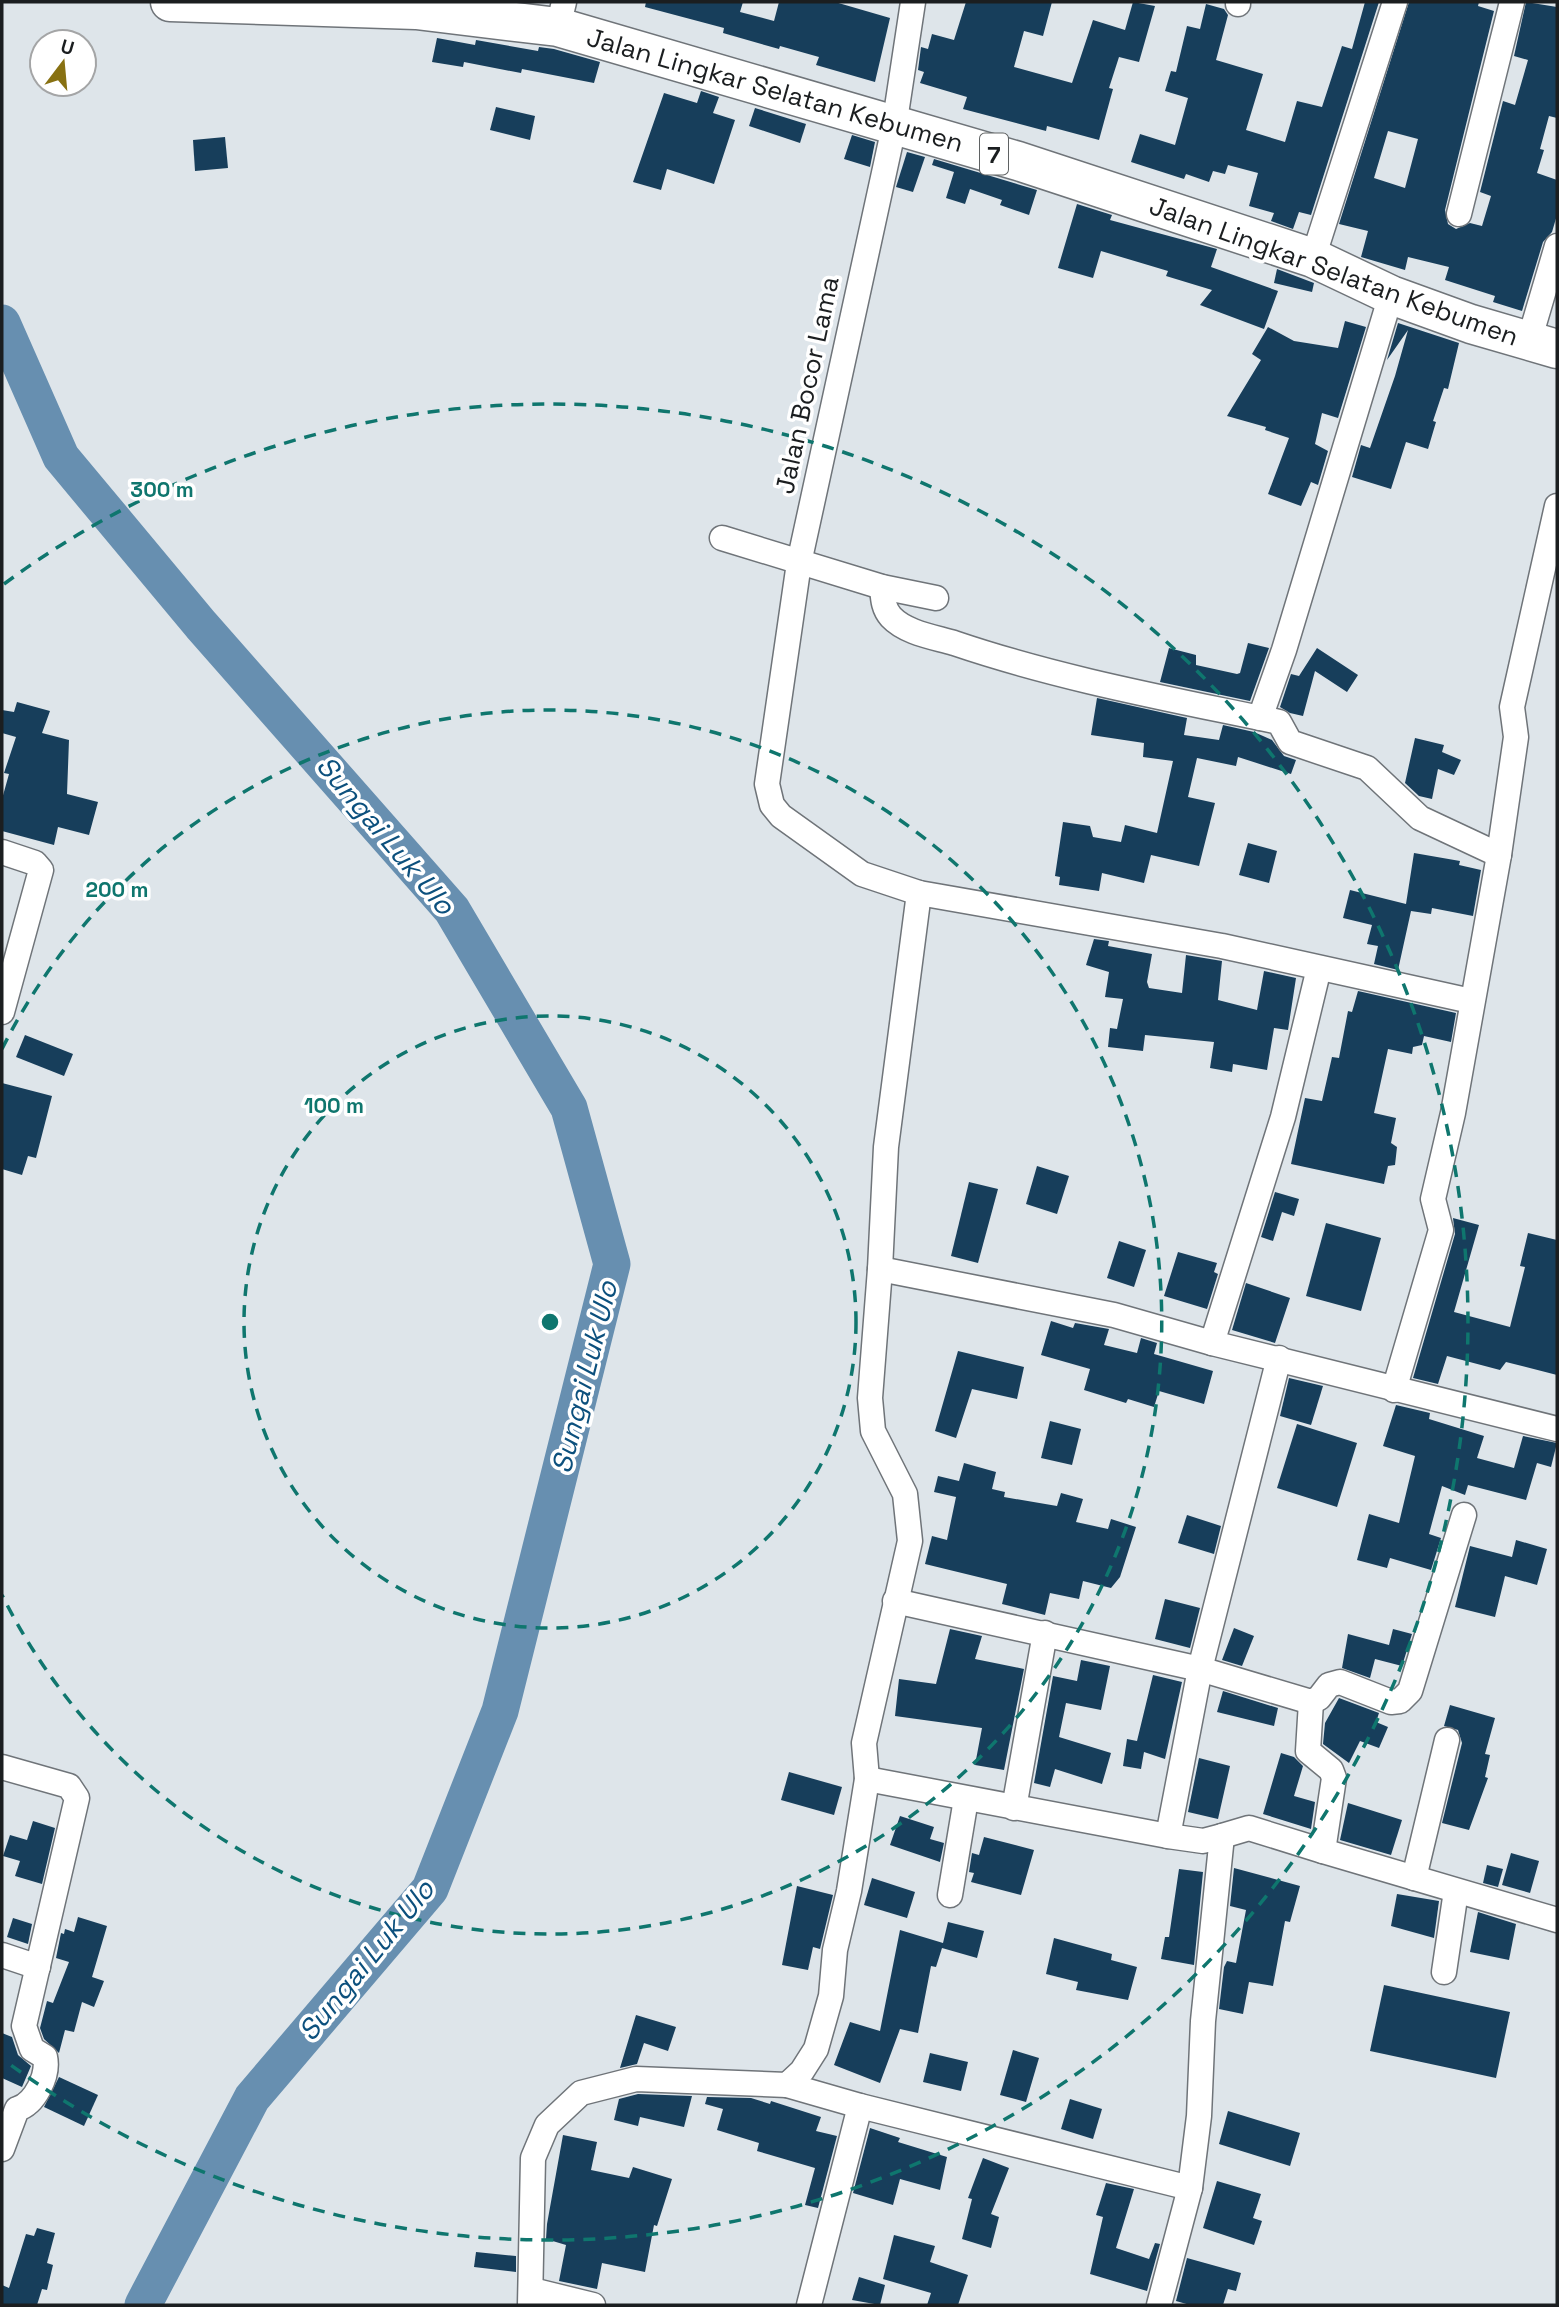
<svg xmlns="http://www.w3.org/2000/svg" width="1559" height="2307" font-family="'Space Grotesk',sans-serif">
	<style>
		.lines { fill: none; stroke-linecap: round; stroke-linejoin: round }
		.river { stroke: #678fb0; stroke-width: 37 }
		.building { fill: #173e5b; fill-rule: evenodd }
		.minor-casing { stroke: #6f7479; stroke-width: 27 }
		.trunk-casing { stroke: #6f7479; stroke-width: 41 }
		.minor { stroke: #fff; stroke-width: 24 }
		.trunk { stroke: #fff; stroke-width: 38 }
		.ring { fill: none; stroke: #0f766e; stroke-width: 3.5; stroke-dasharray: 12 9 }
		.labels { text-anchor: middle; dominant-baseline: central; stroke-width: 7; stroke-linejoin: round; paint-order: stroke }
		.shield { fill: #fff; stroke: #5f6263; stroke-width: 2 }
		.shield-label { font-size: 24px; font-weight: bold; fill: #1b1e20 }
		.street-label { font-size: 26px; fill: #1b1e20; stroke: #fff }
		.water-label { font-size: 28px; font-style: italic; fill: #0c507d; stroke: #fff }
		.centre { fill: #0f766e; stroke: #fff; stroke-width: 3.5 }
		.ring-label { font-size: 21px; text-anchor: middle; font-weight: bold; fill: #0f766e; stroke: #fff; stroke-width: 7; stroke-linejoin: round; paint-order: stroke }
	</style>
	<rect width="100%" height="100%" fill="#dee5ea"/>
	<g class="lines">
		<polyline class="river" points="2,323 61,457 201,625 452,910 569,1108 612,1264 500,1711 430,1889 252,2098 143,2305"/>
	</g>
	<g class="building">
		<polygon points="646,2 743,2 740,12 774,21 779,2 835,2 890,18 875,82 816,65 819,57 780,46 779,49 723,33 724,28 645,7"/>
		<polygon points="966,2 1052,2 1043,36 1024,31 1014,67 1072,83 1093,20 1125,30 1133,2 1155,6 1139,62 1119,57 1109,88 1113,89 1099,140 1047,126 1046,131 963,109 967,97 920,83 924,72 918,70 921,47 928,49 932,34 954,40"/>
		<polygon points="1365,2 1379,2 1311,215 1299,212 1293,229 1271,221 1274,213 1249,206 1258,173 1228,165 1225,174 1213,171 1209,182 1186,174 1184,179 1131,162 1140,134 1175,145 1188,98 1165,91 1171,71 1176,72 1187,26 1200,29 1206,4 1224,9 1228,15 1216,60 1263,74 1246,130 1285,142 1297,101 1322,107 1342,46 1352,49"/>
		<path d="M1409 2H1479L1478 6 1494 11 1445 210 1448 224 1456 229 1470 223 1482 226 1491 196 1480 192 1503 101 1515 105 1528 60 1514 56 1526 2 1557 7V118L1549 116 1540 149 1544 150 1537 173 1557 180V215L1552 232 1543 242 1522 311 1493 302 1495 296 1445 280 1449 267 1408 257 1405 270 1361 257 1368 231 1339 224ZM1388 131 1418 139 1405 188 1374 178Z"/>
		<polygon points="437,38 475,45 476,40 538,51 539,47 554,49 600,62 594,83 522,69 521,73 464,62 463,67 432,62"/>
		<polygon points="701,91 719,97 713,113 735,120 714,184 667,169 661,190 633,182 664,93 697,103"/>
		<polygon points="496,107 535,116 530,140 490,130"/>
		<polygon points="755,108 806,124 800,143 749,126"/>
		<polygon points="852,135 875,142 870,167 844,159"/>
		<polygon points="225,137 228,168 195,171 193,140"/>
		<polygon points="907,152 925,157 913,192 896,187"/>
		<polygon points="934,159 1037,190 1029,215 1000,205 1002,200 970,189 965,204 946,198 954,172 932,165"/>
		<polygon points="1077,204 1112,215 1110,220 1217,249 1211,267 1278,291 1264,329 1200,305 1212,290 1166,276 1168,271 1148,265 1101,251 1093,278 1058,268"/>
		<polygon points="1277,269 1314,283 1312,292 1274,283"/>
		<polygon points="1345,321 1366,327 1338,418 1322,413 1315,444 1328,451 1318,485 1311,482 1301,506 1268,494 1289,438 1265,430 1266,427 1227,416 1261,360 1252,354 1268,327 1294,341 1338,348"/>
		<polygon points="1398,323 1459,343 1448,389 1444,388 1433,421 1436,422 1428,449 1406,442 1391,489 1352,477 1361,445 1370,448 1395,376 1408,330 1387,360"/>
		<polygon points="1248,643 1269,648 1250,701 1160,682 1169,648 1196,655 1196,665 1237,674 1240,673"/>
		<polygon points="1317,648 1358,675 1347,692 1315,671 1303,716 1290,713 1280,707 1291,674 1299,676"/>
		<polygon points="1097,698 1187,718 1184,735 1219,740 1223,725 1254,732 1272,740 1284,756 1296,760 1291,774 1238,757 1236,766 1197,758 1188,797 1215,803 1199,866 1151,855 1144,883 1102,873 1099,891 1059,885 1060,877 1055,876 1063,822 1090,826 1093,837 1121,842 1125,825 1157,833 1173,761 1143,757 1144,743 1091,735"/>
		<polygon points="17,702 50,711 42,733 69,740 67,794 98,802 89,835 58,827 54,845 2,831 2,799 9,774 4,773 16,737 2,733 2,710 14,712"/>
		<polygon points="1415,738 1444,745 1442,752 1461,760 1454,775 1438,769 1432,799 1419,796 1405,783"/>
		<polygon points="1248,843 1277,851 1269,883 1239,875"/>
		<polygon points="1414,853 1460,861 1459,865 1481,870 1473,916 1432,908 1431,914 1411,911 1398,970 1374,964 1378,946 1367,944 1372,925 1343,918 1350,890 1406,904"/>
		<polygon points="1094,939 1109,941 1108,946 1152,954 1147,982 1149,988 1182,993 1186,955 1222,961 1218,1000 1257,1010 1264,971 1296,978 1288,1030 1274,1028 1267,1070 1233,1064 1232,1072 1210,1068 1214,1042 1145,1035 1143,1051 1108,1047 1110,1028 1117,1029 1123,999 1105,997 1109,972 1086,965"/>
		<polygon points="1358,991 1456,1013 1451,1042 1424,1036 1422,1045 1413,1047 1412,1054 1388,1049 1374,1113 1396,1118 1391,1143 1397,1147 1395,1165 1388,1166 1384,1184 1291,1164 1305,1098 1322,1101 1332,1057 1339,1058 1348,1011 1352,1012"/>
		<polygon points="25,1035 73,1054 64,1076 16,1057"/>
		<polygon points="2,1083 52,1096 36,1158 28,1156 22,1175 2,1169"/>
		<polygon points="1037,1166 1069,1176 1057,1214 1026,1204"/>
		<polygon points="969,1182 998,1189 978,1263 951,1256"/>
		<polygon points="1275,1192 1299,1199 1294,1216 1282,1212 1273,1241 1261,1237"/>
		<polygon points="1453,1218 1479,1225 1454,1312 1510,1327 1525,1267 1520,1266 1528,1233 1557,1240 1557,1375 1506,1362 1500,1370 1447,1356 1438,1384 1413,1378 1455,1234"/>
		<polygon points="1326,1223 1381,1238 1361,1311 1306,1296"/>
		<polygon points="1119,1241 1146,1250 1134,1287 1107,1278"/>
		<polygon points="1178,1252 1217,1263 1214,1272 1218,1274 1207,1309 1164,1296"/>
		<polygon points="1246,1283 1290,1298 1275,1343 1232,1330"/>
		<polygon points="1051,1321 1073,1328 1075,1323 1109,1329 1104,1345 1137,1353 1141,1338 1157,1343 1154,1354 1213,1371 1204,1404 1159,1391 1154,1407 1128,1399 1126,1403 1084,1390 1090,1369 1041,1355"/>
		<polygon points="958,1351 1024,1367 1017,1399 972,1389 956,1438 935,1431"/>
		<polygon points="1289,1378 1323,1386 1311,1425 1280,1416"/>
		<polygon points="1396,1405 1430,1413 1429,1419 1484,1436 1477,1458 1514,1468 1523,1436 1557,1443 1551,1467 1537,1463 1526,1500 1468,1485 1465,1495 1442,1486 1429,1534 1441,1538 1431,1570 1390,1558 1387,1568 1357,1560 1369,1514 1399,1523 1415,1456 1383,1446"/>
		<polygon points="1050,1421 1081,1429 1072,1465 1041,1458"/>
		<polygon points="1297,1424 1357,1443 1337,1507 1277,1488"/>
		<polygon points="964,1463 996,1472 992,1489 1005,1492 1004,1497 1057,1506 1061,1493 1083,1499 1076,1522 1108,1529 1111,1519 1136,1527 1120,1577 1111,1588 1083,1581 1079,1599 1050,1593 1045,1615 1002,1604 1007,1584 925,1564 932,1536 947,1540 956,1497 934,1492 938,1476 959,1481"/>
		<polygon points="1187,1515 1221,1526 1214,1554 1178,1543"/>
		<polygon points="1516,1540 1547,1549 1537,1585 1505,1576 1495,1617 1455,1607 1470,1546 1512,1557"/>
		<polygon points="1165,1599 1200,1608 1190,1648 1155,1639"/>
		<polygon points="1234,1628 1254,1636 1242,1666 1222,1660"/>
		<polygon points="950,1629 982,1636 975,1659 1024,1669 1004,1770 975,1765 982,1728 895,1716 899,1679 936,1684"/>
		<polygon points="1393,1629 1412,1634 1402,1666 1375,1659 1370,1678 1342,1668 1348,1634 1389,1645"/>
		<polygon points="1081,1660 1110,1666 1101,1710 1066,1703 1059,1737 1111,1753 1102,1784 1055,1769 1050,1787 1034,1783 1053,1676 1077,1681"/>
		<polygon points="1153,1675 1182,1682 1165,1759 1144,1752 1141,1769 1123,1766 1127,1739 1137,1741"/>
		<polygon points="1223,1691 1278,1708 1274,1726 1217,1712"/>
		<polygon points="1339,1698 1379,1713 1376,1722 1388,1727 1379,1748 1360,1741 1349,1763 1323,1744 1325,1723"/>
		<polygon points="1450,1705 1495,1718 1485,1754 1490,1755 1485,1777 1488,1778 1469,1830 1442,1823 1462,1743 1458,1730 1444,1726"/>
		<polygon points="1281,1753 1294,1757 1303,1766 1294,1796 1315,1802 1311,1829 1263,1814"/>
		<polygon points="1199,1758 1230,1766 1218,1819 1188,1812"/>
		<polygon points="789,1772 842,1787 834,1815 781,1800"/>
		<polygon points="1348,1803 1402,1820 1391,1855 1340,1840"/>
		<polygon points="900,1816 934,1827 930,1839 944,1843 940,1862 890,1845"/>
		<polygon points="33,1821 55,1828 42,1884 15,1876 20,1861 3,1856 10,1835 27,1840"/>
		<polygon points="984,1837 1034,1850 1021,1895 971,1882 974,1873 969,1872 972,1853 979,1855"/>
		<polygon points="1511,1853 1539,1861 1530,1893 1502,1885"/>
		<polygon points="1487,1865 1503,1869 1498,1887 1483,1883"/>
		<polygon points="1234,1868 1300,1886 1290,1922 1285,1921 1273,1986 1249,1982 1243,2014 1219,2009 1224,1967 1227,1961 1236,1963 1246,1910 1230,1906"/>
		<polygon points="1179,1869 1203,1872 1194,1965 1161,1959 1165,1937 1169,1937"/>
		<polygon points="872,1878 915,1892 907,1918 864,1905"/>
		<polygon points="797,1886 833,1895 820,1949 813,1947 808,1970 782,1965"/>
		<polygon points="1397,1894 1439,1901 1434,1938 1391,1926"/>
		<polygon points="1478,1912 1516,1924 1509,1960 1470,1952"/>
		<polygon points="78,1917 107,1926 92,1977 104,1981 94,2007 82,2002 74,2032 65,2030 59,2053 44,2039 40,2028 47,2001 53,2003 69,1962 56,1958 61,1933 64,1934 65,1929 74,1932"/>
		<polygon points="13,1918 32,1924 28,1944 7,1937"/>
		<polygon points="948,1922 984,1931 977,1958 942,1948 936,1967 931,1966 918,2033 900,2029 880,2083 834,2065 850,2022 880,2031 900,1930 943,1943"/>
		<polygon points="1054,1938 1112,1954 1111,1960 1137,1967 1128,2000 1076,1990 1078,1982 1046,1974"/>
		<polygon points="1384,1985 1510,2012 1496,2078 1370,2051"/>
		<polygon points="636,2015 676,2027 668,2051 644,2043 637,2064 620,2068"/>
		<polygon points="2,2033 12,2037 18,2055 31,2066 22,2087 2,2078"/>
		<polygon points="1013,2050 1039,2058 1026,2102 1000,2095"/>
		<polygon points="930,2053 968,2062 961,2091 923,2082"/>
		<polygon points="59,2077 98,2095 84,2126 44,2107"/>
		<polygon points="638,2094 692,2096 684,2127 640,2117 638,2126 614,2120 619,2099"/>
		<polygon points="707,2097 751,2098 770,2104 771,2101 821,2117 816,2131 837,2136 818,2208 805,2205 815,2168 757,2151 759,2143 717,2130 723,2109 705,2104"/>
		<polygon points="1070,2099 1102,2109 1093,2139 1061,2129"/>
		<polygon points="1228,2111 1300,2133 1290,2166 1219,2144"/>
		<polygon points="870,2128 900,2138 898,2142 947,2157 940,2190 900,2179 893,2205 853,2193"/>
		<polygon points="563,2135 597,2142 591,2170 629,2178 633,2167 672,2179 657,2226 654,2225 645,2272 602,2263 597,2289 559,2281 566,2245 546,2239 547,2224"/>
		<polygon points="983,2158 1009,2168 991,2214 999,2217 991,2248 962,2239 972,2199 968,2198"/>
		<polygon points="1217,2181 1261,2194 1253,2218 1262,2221 1254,2245 1203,2228"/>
		<polygon points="1106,2183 1134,2189 1116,2248 1149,2259 1155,2243 1160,2244 1147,2291 1090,2274 1103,2217 1096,2215"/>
		<polygon points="37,2228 55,2233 47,2263 53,2265 47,2290 42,2289 37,2305 2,2305 2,2285 9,2288 26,2234 34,2236"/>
		<polygon points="894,2235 935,2246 930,2262 968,2275 958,2305 927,2305 931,2293 883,2279"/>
		<polygon points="476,2252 516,2256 516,2272 474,2267"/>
		<polygon points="1187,2258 1241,2273 1236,2291 1228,2289 1223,2305 1190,2305 1176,2301"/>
		<polygon points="859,2277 885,2285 880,2305 852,2300"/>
	</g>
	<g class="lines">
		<g class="minor-casing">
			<g id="minor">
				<polyline points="1238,4 1238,2"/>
				<polyline points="558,27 564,2"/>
				<polyline points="1459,214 1512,2"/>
				<polyline points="1313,258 1395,2"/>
				<polyline points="1529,341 1557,246"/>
				<polyline points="722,538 882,587 936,598"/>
				<path d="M882 587C883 598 883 608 891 617 906 633 934 637 954 643 1060 679 1170 699 1279 722L1290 742 1367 768 1420 818 1499 855"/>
				<polyline points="1260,718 1284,650 1391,295"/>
				<polyline points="2,852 35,863 41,870 2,1012"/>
				<polyline points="919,893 1222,946 1471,1001"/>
				<polyline points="880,1269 1114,1315 1212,1343 1557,1429"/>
				<polyline points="1212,1343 1283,1117 1319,968"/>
				<polyline points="1394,1390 1441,1230 1433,1199 1453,1113 1499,855 1516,737 1512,707 1557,506"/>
				<polyline points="895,1601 1200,1669 1311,1702 1319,1698 1329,1685 1340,1682 1391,1702 1400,1701 1410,1691 1464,1515"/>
				<path d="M2 1767 69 1786 77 1798 24 2026 32 2049 45 2057C49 2075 35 2104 17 2109L2 2149"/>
				<polyline points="867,1779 1168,1836 1203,1841 1222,1836 1203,2021 1199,2116 1190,2188 1159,2305"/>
				<polyline points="1014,1808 1045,1633"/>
				<polyline points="1168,1836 1200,1669 1279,1358"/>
				<polyline points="1222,1836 1249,1828 1323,1851 1334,1778 1331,1770 1308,1751 1311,1702"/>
				<polyline points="1323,1851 1557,1920"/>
				<polyline points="1414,1878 1447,1740"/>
				<polyline points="950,1895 966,1799"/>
				<polyline points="2,1955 38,1967"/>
				<polyline points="1444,1972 1456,1891"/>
				<polyline points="787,2085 860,2106 1190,2188"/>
				<polyline points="532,2290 593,2305"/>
				<polyline points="530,2305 533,2158 547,2125 581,2093 636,2079 787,2085 802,2071 816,2049 831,1996 835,1950 849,1891 867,1779 864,1743 910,1541 905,1494 873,1431 870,1398 880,1269 886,1147 919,893 862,874 781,816 772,805 767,784 799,563 894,127 913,2"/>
				<polyline points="809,2305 860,2106"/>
			</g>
		</g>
		<g class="trunk-casing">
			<polyline id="trunk" points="170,2 416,10 558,27 1018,161 1313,258 1391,295 1471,324 1557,349"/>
		</g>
		<use href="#minor" class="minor"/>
		<use href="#trunk" class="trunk"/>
	</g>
	<g class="ring">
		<circle cx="550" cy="1322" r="306"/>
		<path d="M2 1049A612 612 0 1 1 2 1595"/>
		<path d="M4 584A918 918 0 1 1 4 2060"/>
	</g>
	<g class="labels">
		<rect class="shield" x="980" y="133.5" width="28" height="41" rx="5"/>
		<g class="shield-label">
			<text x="994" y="154">7</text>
		</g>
		<g class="street-label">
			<text transform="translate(775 90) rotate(16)">Jalan Lingkar Selatan Kebumen</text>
			<text transform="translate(1334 271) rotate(20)">Jalan Lingkar Selatan Kebumen</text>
			<text transform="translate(807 385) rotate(-78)">Jalan Bocor Lama</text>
		</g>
		<g class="water-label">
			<text transform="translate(386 835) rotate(50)">Sungai Luk Ulo</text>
			<text transform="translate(584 1377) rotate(-76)">Sungai Luk Ulo</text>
			<text transform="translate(366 1960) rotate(-51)">Sungai Luk Ulo</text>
		</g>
	</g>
	<circle cx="550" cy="1322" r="10" class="centre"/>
	<g class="ring-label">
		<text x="162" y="497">300 m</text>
		<text x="117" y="897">200 m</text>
		<text x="334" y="1113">100 m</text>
	</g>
	<rect width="1559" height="2307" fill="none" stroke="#1b1e20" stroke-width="7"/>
	<g transform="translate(63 63) rotate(16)"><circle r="33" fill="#ffffff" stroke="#a4a5a6" stroke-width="2"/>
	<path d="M0-5L12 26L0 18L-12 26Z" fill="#887112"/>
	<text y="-10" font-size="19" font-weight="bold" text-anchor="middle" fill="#1b1e20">U</text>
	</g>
</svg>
